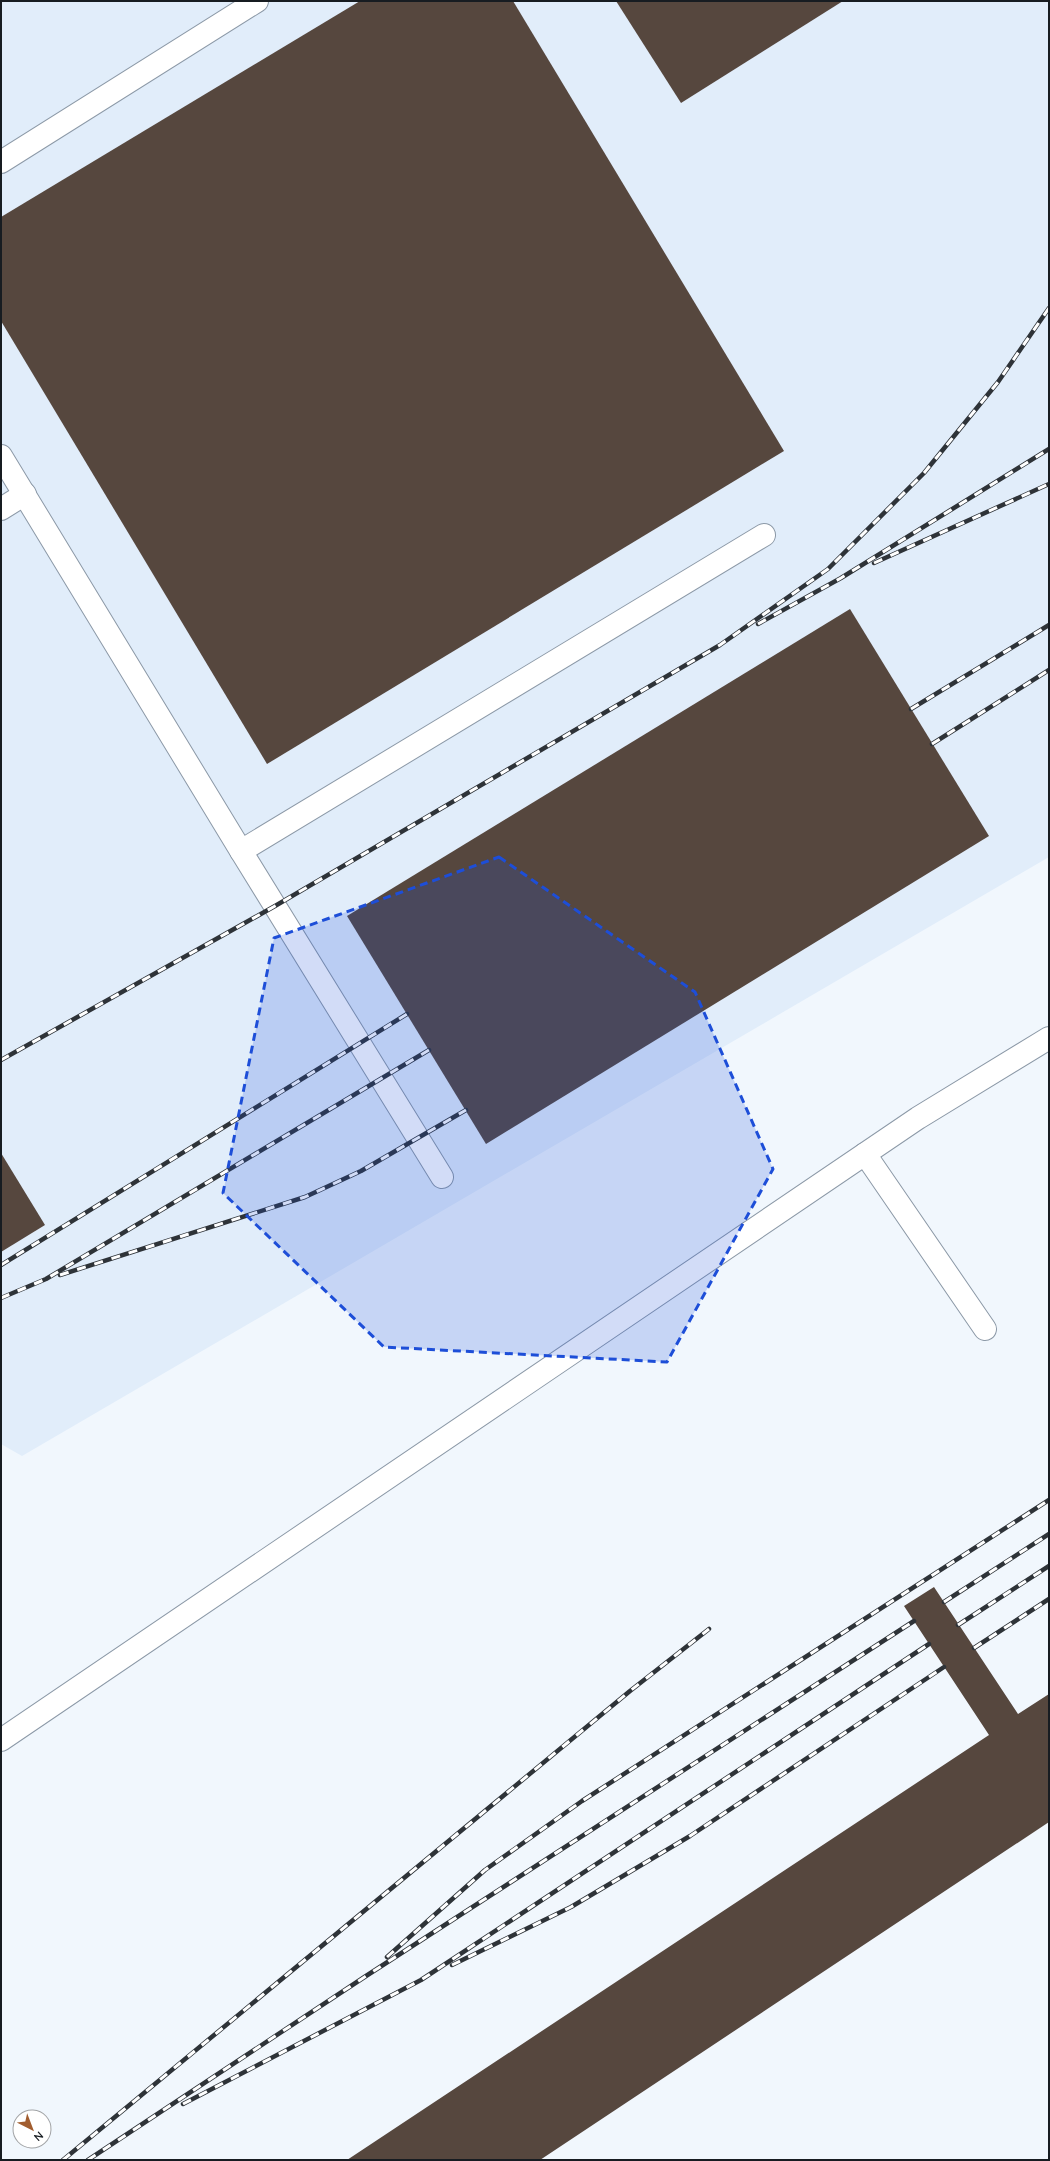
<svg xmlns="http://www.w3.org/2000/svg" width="1050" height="2161" font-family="Quicksand,sans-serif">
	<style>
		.built { fill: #e1edfa }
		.building { fill: #56473e }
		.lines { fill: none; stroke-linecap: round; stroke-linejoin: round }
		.minor-casing { stroke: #8c99a7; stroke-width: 24 }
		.minor { stroke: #fff; stroke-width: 22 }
		.rail-casing { stroke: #2e3338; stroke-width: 4.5 }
		.rail { stroke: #fff; stroke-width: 3; stroke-dasharray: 9; stroke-linecap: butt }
		.marked { fill: #1d4ed8; fill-opacity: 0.2; stroke: #1d4ed8; stroke-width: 3; stroke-dasharray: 8 5; stroke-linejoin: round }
	</style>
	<rect width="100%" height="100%" fill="#f1f7fd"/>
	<polygon class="built" points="1,1 1049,1 1049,857 22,1456 1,1444"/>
	<g class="building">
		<polygon points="360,1 513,1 784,451 267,764 1,321 1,217"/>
		<polygon points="616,1 843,1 681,103"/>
		<polygon points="850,609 989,836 486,1144 347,916"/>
		<polygon points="1,1153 45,1225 1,1252"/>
		<polygon points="934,1587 1018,1714 1049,1694 1049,1822 540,2160 347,2160 989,1735 904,1606"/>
	</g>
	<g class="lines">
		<g class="minor-casing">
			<g id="minor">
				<polyline points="1,162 257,1"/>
				<polyline points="1,456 241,851 442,1177"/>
				<polyline points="1,509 25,494"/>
				<polyline points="241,851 764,535"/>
				<polyline points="865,1154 985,1329"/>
				<polyline points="1,1740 918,1118 1049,1038"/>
			</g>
		</g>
		<use href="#minor" class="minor"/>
		<g class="rail-casing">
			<g id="rail">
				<polyline points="874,563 1049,484"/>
				<polyline points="758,624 841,578 1049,449"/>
				<polyline points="911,709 1049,625"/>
				<polyline points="932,744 1049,670"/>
				<polyline points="1,1060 275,906 720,645 828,569 924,473 998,382 1049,308"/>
				<polyline points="1,1265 407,1014"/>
				<polyline points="60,1275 305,1197 361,1171 466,1110"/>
				<polyline points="1,1298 46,1279 429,1050"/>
				<polyline points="944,1602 1049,1534"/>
				<polyline points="958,1625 1049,1566"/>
				<polyline points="974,1648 1049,1599"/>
				<polyline points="387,1957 485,1870 582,1801 1049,1500"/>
				<polyline points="452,1965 571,1907 690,1836 944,1667"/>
				<polyline points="183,2104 421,1980 929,1644"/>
				<polyline points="63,2160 630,1691 709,1629"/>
				<polyline points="88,2160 366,1976 914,1621"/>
			</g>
		</g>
		<use href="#rail" class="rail"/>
	</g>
	<path class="marked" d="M499 857 695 992 773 1169 667 1362 384 1347 223 1193 274 938Z"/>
	<rect width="1050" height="2161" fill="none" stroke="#171c21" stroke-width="4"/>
	<g transform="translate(32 2129) rotate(138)"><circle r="19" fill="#ffffff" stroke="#a2a4a6"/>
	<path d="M0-3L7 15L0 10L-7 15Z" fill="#a15d2f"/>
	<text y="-6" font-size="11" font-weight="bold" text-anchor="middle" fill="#171c21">N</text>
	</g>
</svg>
